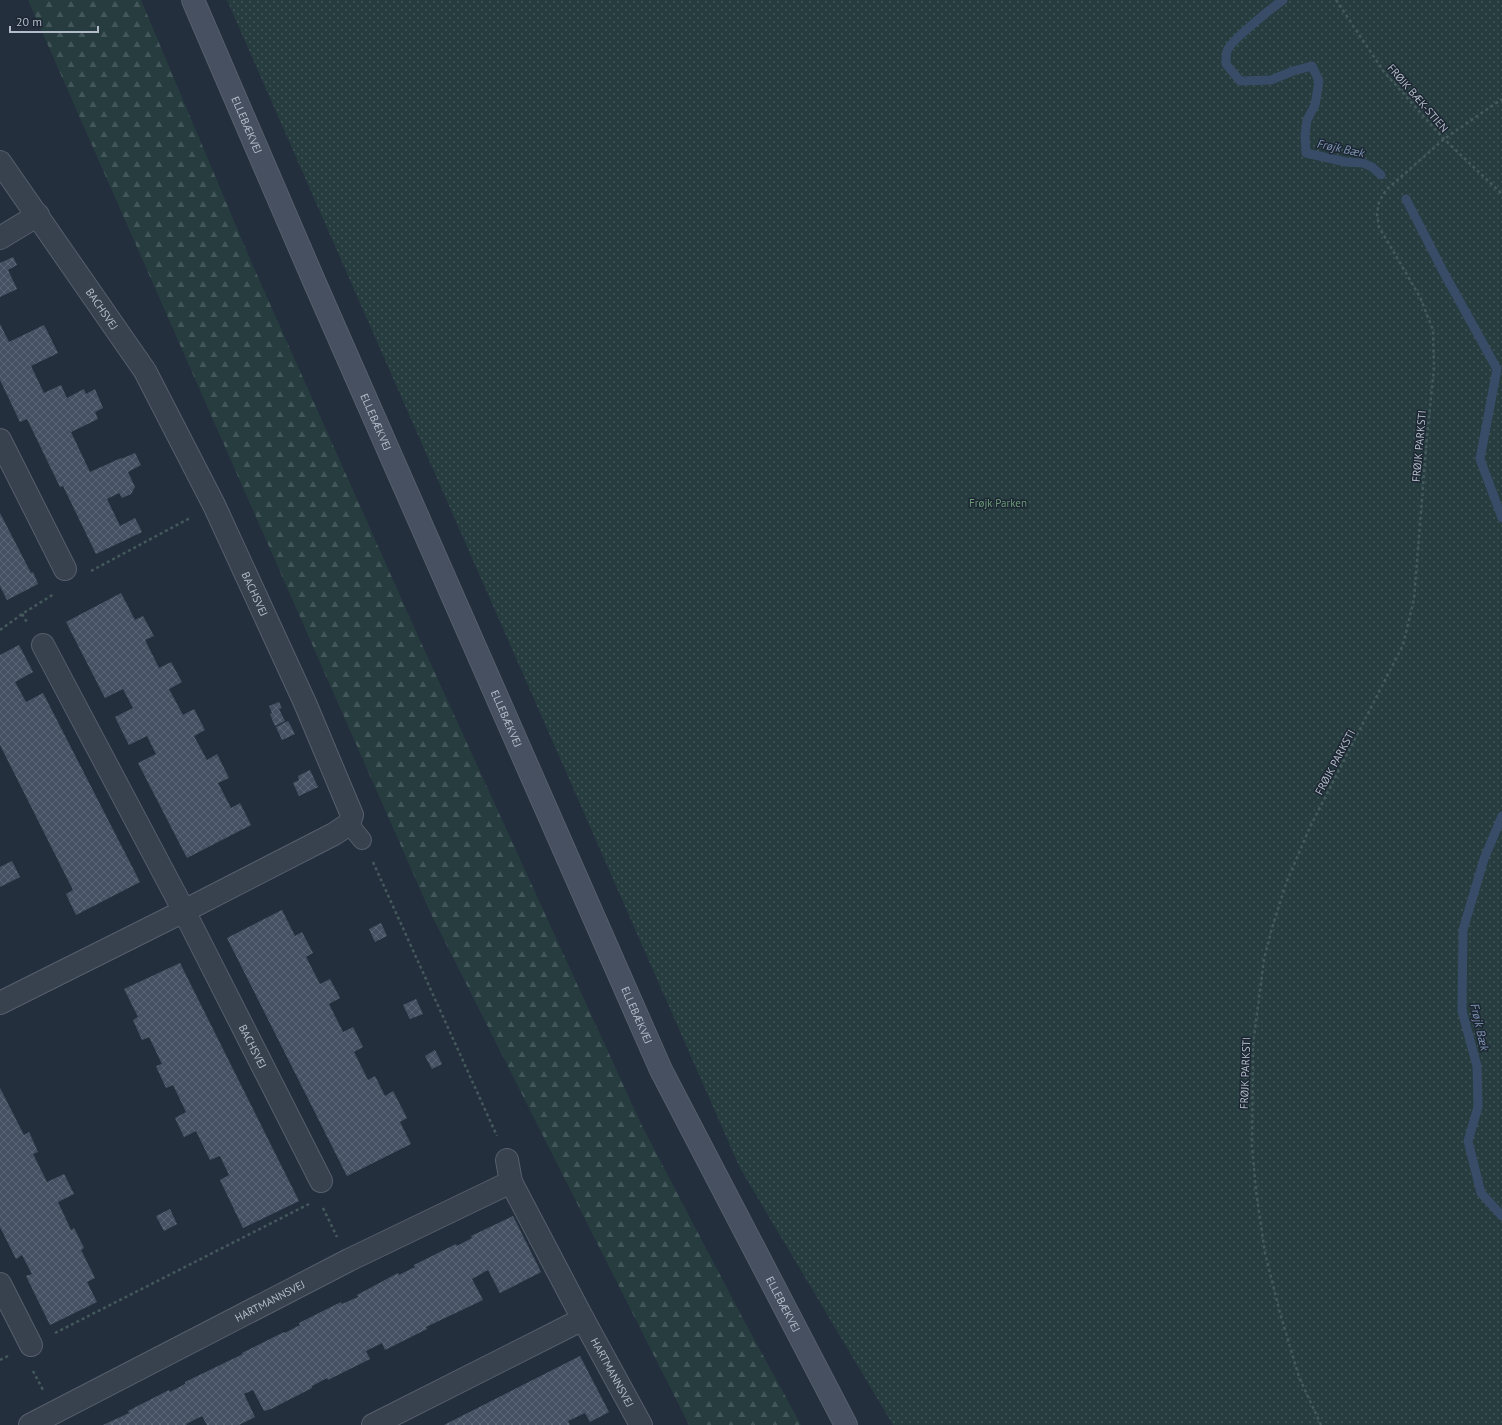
<svg xmlns="http://www.w3.org/2000/svg" width="1502" height="1425" font-family="'PT Sans',sans-serif">
	<style>
		.forest { fill: url(#forest-firs) }
		.park { fill: url(#park-dots) }
		.lines { fill: none; stroke-linecap: round; stroke-linejoin: round }
		.stream { stroke: #394c67; stroke-width: 9 }
		.building { fill: url(#building-cross-hatch) }
		.lane-casing { stroke: #565f6c; stroke-width: 20 }
		.street-casing { stroke: #565f6c; stroke-width: 24 }
		.secondary-casing { stroke: #565f6c; stroke-width: 24 }
		.path { stroke: #44595c; stroke-width: 2.5; stroke-dasharray: 3 3; stroke-linecap: butt }
		.lane { stroke: #38414e; stroke-width: 18 }
		.street { stroke: #38414e; stroke-width: 22 }
		.secondary { stroke: #465061; stroke-width: 22 }
		.labels { text-anchor: middle; dominant-baseline: central; stroke-width: 3; stroke-linejoin: round; paint-order: stroke }
		.street-label { font-size: 11px; fill: #b4bcc9; stroke: #1d2633 }
		.park-label { font-size: 11px; fill: #6b9a76; stroke: #1d2633 }
		.water-label { font-size: 12px; font-style: italic; fill: #7c92b1; stroke: #1d2633 }
	</style>
	<defs>
		<pattern id="forest-firs" width="22" height="20" patternUnits="userSpaceOnUse"><rect width="22" height="20" fill="#263c3f"/><path d="M5 1l3.5 6h-7zM16 11l3.5 6h-7z" fill="#435659"/></pattern>
		<pattern id="park-dots" width="8" height="8" patternUnits="userSpaceOnUse"><rect width="8" height="8" fill="#263c3f"/><path d="M2 2h.1M6 6h.1" fill="none" stroke="#435659" stroke-width="1.8" stroke-linecap="round"/></pattern>
		<pattern id="building-cross-hatch" width="8" height="8" patternUnits="userSpaceOnUse"><rect width="8" height="8" fill="#455162"/><path d="M0 0l8 8M0 8l8-8" fill="none" stroke="#5d6877"/></pattern>
	</defs>
	<rect width="100%" height="100%" fill="#242f3e"/>
	<polygon class="forest" points="28,0 141,0 250,259 418,636 642,1126 742,1317 801,1425 689,1425 431,914"/>
	<polygon class="park" points="227,0 1502,0 1502,1425 893,1425 740,1168"/>
	<g class="lines">
		<g class="stream">
			<path d="M1283 0C1272 8 1231 40 1227 51 1226 55 1226 60 1226 64L1240 81 1271 80 1293 71 1312 66 1319 81 1315 105 1307 120 1305 135 1306 153 1346 162 1363 163 1372 167 1381 175"/>
			<polyline points="1406,199 1444,273 1497,369 1480,459 1502,518"/>
			<polyline points="1502,816 1484,859 1463,930 1462,1011 1477,1066 1478,1107 1468,1141 1481,1193 1502,1216"/>
		</g>
	</g>
	<g class="building">
		<polygon points="13,257 17,265 8,270 17,289 0,297 0,263"/>
		<polygon points="0,324 9,342 44,325 58,353 31,366 44,393 61,385 67,398 84,389 86,394 95,389 103,408 95,412 98,419 71,432 90,472 121,458 121,459 135,453 141,465 128,472 135,487 131,494 122,498 119,493 107,499 120,526 135,518 142,532 96,554 63,486 60,487 27,419 20,422 0,380"/>
		<polygon points="0,513 31,573 33,572 38,584 7,600 0,586"/>
		<polygon points="121,593 135,620 143,616 154,636 145,640 159,668 171,662 182,682 169,689 183,715 194,709 205,730 194,736 207,760 217,754 229,778 218,783 231,808 240,803 251,825 187,858 138,763 156,754 147,736 129,745 115,717 133,708 123,689 105,698 66,622"/>
		<polygon points="19,645 33,672 15,682 26,702 43,693 140,882 76,915 66,894 73,890 0,745 0,655"/>
		<polygon points="279,702 282,708 279,709 285,721 275,726 270,714 272,713 269,706"/>
		<polygon points="288,721 295,734 282,740 276,727"/>
		<polygon points="310,770 318,787 299,796 293,783 299,780 298,776"/>
		<polygon points="12,861 20,877 0,887 0,867"/>
		<polygon points="282,910 295,936 302,932 313,953 306,957 320,984 330,979 340,998 329,1004 343,1032 353,1027 363,1047 354,1052 368,1080 375,1076 385,1096 393,1091 407,1118 400,1122 411,1144 347,1176 227,938"/>
		<polygon points="381,923 387,936 375,942 369,929"/>
		<polygon points="180,963 299,1201 243,1228 220,1180 229,1175 220,1156 210,1160 196,1131 184,1137 175,1118 186,1112 173,1085 166,1088 156,1066 162,1064 149,1037 142,1040 133,1020 138,1017 124,989"/>
		<polygon points="416,999 423,1014 410,1019 403,1005"/>
		<polygon points="435,1050 442,1064 432,1069 425,1056"/>
		<polygon points="0,1088 24,1135 29,1132 38,1152 33,1154 47,1182 64,1174 74,1194 58,1202 71,1230 74,1228 84,1248 81,1250 95,1278 87,1282 97,1302 50,1325 26,1276 32,1274 22,1255 16,1259 0,1227"/>
		<polygon points="170,1209 177,1224 164,1231 156,1216"/>
		<polygon points="513,1216 541,1272 500,1293 488,1270 472,1279 483,1300 426,1327 427,1329 385,1350 382,1343 366,1351 370,1359 328,1380 327,1378 312,1386 312,1388 271,1409 264,1411 253,1390 244,1394 255,1417 239,1425 207,1425 202,1416 186,1424 187,1425 103,1425 129,1413 128,1411 169,1390 170,1392 185,1384 185,1382 243,1354 242,1353 284,1332 285,1333 300,1325 299,1323 341,1302 342,1304 358,1297 357,1295 398,1273 399,1275 415,1267 414,1265 456,1244 457,1246 472,1238 471,1236"/>
		<polygon points="580,1356 609,1412 590,1422 585,1413 568,1421 570,1425 444,1425"/>
	</g>
	<g class="lines">
		<g class="lane-casing">
			<polyline id="lane" points="349,824 362,840"/>
		</g>
		<g class="street-casing">
			<g id="street">
				<path id="s1" d="M0 162 145 371 214 505 305 703 352 815 349 824 334 834 184 911 0 1003"/>
				<polyline points="0,238 38,215"/>
				<polyline points="0,440 65,569"/>
				<path id="s2" d="M43 645 184 911 321 1181"/>
				<path id="s3" d="M507 1160 511 1182 583 1319 641 1425"/>
				<polyline points="0,1284 31,1345"/>
				<path id="s4" d="M30 1425 349 1260 511 1182"/>
				<polyline points="373,1425 583,1319"/>
			</g>
		</g>
		<g class="secondary-casing">
			<g id="secondary">
				<path id="s5" d="M193 0 314 281 661 1070 846 1425"/>
			</g>
		</g>
		<g class="path">
			<polyline points="1336,0 1384,72 1444,139 1502,194"/>
			<polyline points="91,571 190,518"/>
			<polyline points="22,614 28,624"/>
			<polyline points="0,630 22,614 54,594"/>
			<polyline points="373,862 497,1136"/>
			<polyline points="323,1208 337,1237"/>
			<polyline points="55,1333 309,1204"/>
			<polyline points="0,1360 8,1356"/>
			<polyline points="33,1371 43,1390"/>
			<polyline points="1321,1425 1299,1377 1280,1313 1265,1253 1256,1191 1252,1146 1253,1045 1264,959 1272,928 1287,881 1310,827 1403,645 1414,599 1427,437 1434,368 1433,330 1420,297 1379,227 1377,214 1379,202 1386,190 1444,139 1502,99"/>
		</g>
		<use href="#lane" class="lane"/>
		<use href="#street" class="street"/>
		<use href="#secondary" class="secondary"/>
	</g>
	<g class="labels">
		<g class="street-label">
			<text transform="translate(1418 98) rotate(49)">FRØJK BÆK-STIEN</text>
			<text stroke="none"><textPath href="#s5" startOffset="136">ELLEBÆKVEJ</textPath></text>
			<text stroke="none"><textPath href="#s1" startOffset="179">BACHSVEJ</textPath></text>
			<text stroke="none"><textPath href="#s5" startOffset="460">ELLEBÆKVEJ</textPath></text>
			<text transform="translate(1419 446) rotate(-85)">FRØJK PARKSTI</text>
			<text stroke="none"><textPath href="#s1" startOffset="503">BACHSVEJ</textPath></text>
			<text stroke="none"><textPath href="#s5" startOffset="784">ELLEBÆKVEJ</textPath></text>
			<text transform="translate(1335 762) rotate(-62)">FRØJK PARKSTI</text>
			<text stroke="none"><textPath href="#s5" startOffset="1108">ELLEBÆKVEJ</textPath></text>
			<text stroke="none"><textPath href="#s2" startOffset="453">BACHSVEJ</textPath></text>
			<text transform="translate(1245 1073) rotate(-88)">FRØJK PARKSTI</text>
			<text stroke="none"><textPath href="#s4" startOffset="270">HARTMANNSVEJ</textPath></text>
			<text stroke="none"><textPath href="#s5" startOffset="1432">ELLEBÆKVEJ</textPath></text>
			<text stroke="none"><textPath href="#s3" startOffset="238">HARTMANNSVEJ</textPath></text>
		</g>
		<g class="park-label">
			<text x="998" y="503">Frøjk Parken</text>
		</g>
		<g class="water-label">
			<text transform="translate(1341 148) rotate(12)">Frøjk Bæk</text>
			<text transform="translate(1480 1027) rotate(77)">Frøjk Bæk</text>
		</g>
	</g>
	<path d="M10 26v6h88v-6" fill="none" stroke="#b4bcc9" stroke-width="2"/>
	<text x="16" y="26" font-size="12" fill="#b4bcc9" stroke="#1d2633" stroke-width="3" paint-order="stroke">20 m</text>
</svg>
